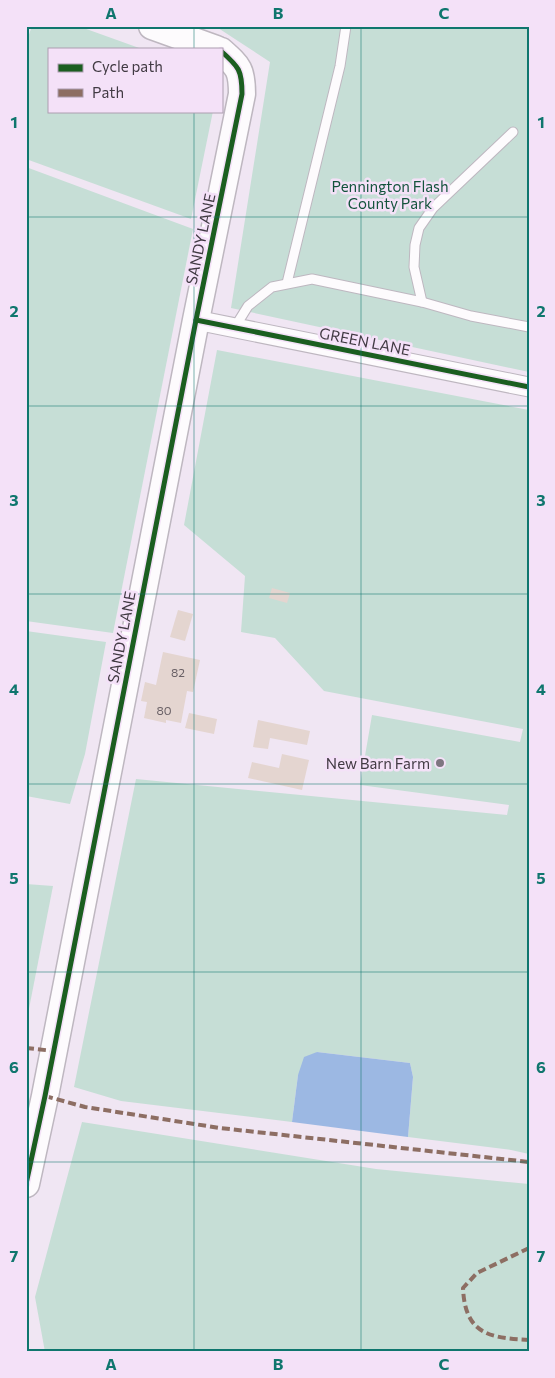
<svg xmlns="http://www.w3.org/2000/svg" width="555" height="1378" font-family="Commissioner,sans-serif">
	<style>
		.green { fill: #c6ded6 }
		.water { fill: #9cb8e3 }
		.building { fill: #e4d5d0 }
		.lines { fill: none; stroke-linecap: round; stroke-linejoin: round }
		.lane-casing { stroke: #beb7c0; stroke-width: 11 }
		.street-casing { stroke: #beb7c0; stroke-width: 21 }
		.secondary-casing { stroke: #beb7c0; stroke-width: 29 }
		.lane { stroke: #fdfbfd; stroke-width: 9 }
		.street { stroke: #fdfbfd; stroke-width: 19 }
		.secondary { stroke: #fdfbfd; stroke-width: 26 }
		.quiet { stroke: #8d6e63; stroke-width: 4; stroke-dasharray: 8 4; stroke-linecap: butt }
		.cycleway-casing { stroke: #f4e1f8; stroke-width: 8 }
		.cycleway { stroke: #1b5e20; stroke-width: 5 }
		.grid { fill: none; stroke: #0f766e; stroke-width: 1; stroke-opacity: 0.55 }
		.poi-dot { fill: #7e7681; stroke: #f4e1f8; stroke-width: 2 }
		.labels { text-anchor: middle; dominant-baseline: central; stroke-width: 5; stroke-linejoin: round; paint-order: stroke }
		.number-label { font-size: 12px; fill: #6a6166 }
		.park-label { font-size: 15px; fill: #13533c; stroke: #f4e1f8 }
		.street-label { font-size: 15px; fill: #413a43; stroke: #f4e1f8 }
		.poi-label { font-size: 15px; fill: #413a43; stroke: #f4e1f8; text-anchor: end }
		.neatline { fill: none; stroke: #0f766e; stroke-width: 2 }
		.grid-label { font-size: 16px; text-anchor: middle; font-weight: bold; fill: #0f766e }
	</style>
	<rect width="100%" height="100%" fill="#f0e6f3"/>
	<g class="green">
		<polygon points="32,26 78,26 142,49 49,49 49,111 213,111 191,219 26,159 26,43"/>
		<polygon points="215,26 529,26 529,372 231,308 270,62"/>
		<polygon points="26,167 193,229 113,633 26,621"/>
		<polygon points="217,350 529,410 529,1154 511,1150 408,1137 413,1077 410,1063 317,1052 298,1075 292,1122 121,1101 74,1087 136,779 507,815 509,805 360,785 372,715 520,742 523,729 324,691 275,638 241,632 245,576 184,525"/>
		<polygon points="26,631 106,642 85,754 70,804 26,796"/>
		<polygon points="26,884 53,886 26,1024"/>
		<polygon points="82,1122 376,1169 529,1184 529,1352 45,1352 35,1297"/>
	</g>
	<polygon class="water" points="317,1052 410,1063 413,1077 408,1137 292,1122 298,1075 304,1057"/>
	<g class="building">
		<polygon points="272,588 290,593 287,603 269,598"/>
		<polygon points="178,610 193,614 185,641 170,637"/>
		<polygon points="163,652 200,660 193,692 187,691 181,723 166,720 166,723 144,718 147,702 141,701 145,682 156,685"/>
		<polygon points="189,713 217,719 214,734 185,728"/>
		<polygon points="258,720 310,731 307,745 270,738 268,749 253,747"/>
		<polygon points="282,754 309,760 302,790 248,778 252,762 279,768"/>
	</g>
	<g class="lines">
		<g class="lane-casing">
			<g id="lane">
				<polyline points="287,283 340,66 346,26"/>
				<polyline points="422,302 414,267 415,245 419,228 433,208 513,132"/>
				<polyline points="235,327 248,306 272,287 312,279 422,302 471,316 529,327"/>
			</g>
		</g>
		<g class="street-casing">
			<polyline id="street" points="196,320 529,387"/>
		</g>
		<g class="secondary-casing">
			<g id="secondary">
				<polyline points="152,26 216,49"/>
				<path d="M26 1184 45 1096 196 320 242 94C242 70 239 67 221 51"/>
			</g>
		</g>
		<use href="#lane" class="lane"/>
		<use href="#street" class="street"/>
		<use href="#secondary" class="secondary"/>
		<g class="quiet">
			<polyline points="26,1048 54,1051"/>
			<polyline points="45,1096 85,1107 220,1128 529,1162"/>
			<path d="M529 1248 477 1273 463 1288C465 1334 489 1338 529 1340"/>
		</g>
		<g class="cycleway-casing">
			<g id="cycleway">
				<polyline points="196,320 529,387"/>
				<path d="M26 1184 45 1096 196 320 242 94C242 70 239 67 221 51"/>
			</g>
		</g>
		<use href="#cycleway" class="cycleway"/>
	</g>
	<path class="grid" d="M194 26V49M361 26V1352M194 111V1352M26 217H529M26 406H529M26 594H529M26 784H529M26 972H529M26 1162H529"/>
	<circle class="poi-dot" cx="440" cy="763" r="5"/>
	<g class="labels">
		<g class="number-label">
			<text x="178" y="672">82</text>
			<text x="164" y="710">80</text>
		</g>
		<g class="park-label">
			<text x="390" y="186">Pennington Flash<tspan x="390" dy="17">County Park</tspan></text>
		</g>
		<g class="street-label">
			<text transform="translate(200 239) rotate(-78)">SANDY LANE</text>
			<text transform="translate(365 341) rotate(11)">GREEN LANE</text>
			<text transform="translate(121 637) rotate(-79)">SANDY LANE</text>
		</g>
		<g class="poi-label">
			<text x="430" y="763">New Barn Farm</text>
		</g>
	</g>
	<rect width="555" height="1378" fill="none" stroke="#f4e1f8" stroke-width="55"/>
	<rect x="48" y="48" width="175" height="65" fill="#f4e1f8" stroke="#ac9eb0"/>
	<rect x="58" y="64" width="25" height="8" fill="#1b5e20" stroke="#ac9eb0"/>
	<text x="92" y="72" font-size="15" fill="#413a43">Cycle path</text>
	<rect x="58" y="89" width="25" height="8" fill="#8d6e63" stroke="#ac9eb0"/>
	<text x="92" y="98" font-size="15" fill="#413a43">Path</text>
	<rect x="28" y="28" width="500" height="1322" class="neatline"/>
	<g class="grid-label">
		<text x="111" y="19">A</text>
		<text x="278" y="19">B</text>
		<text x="444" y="19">C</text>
		<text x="14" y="128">1</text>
		<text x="541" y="128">1</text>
		<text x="14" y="317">2</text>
		<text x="541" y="317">2</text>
		<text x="14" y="506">3</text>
		<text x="541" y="506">3</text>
		<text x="14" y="695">4</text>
		<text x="541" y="695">4</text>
		<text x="14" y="884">5</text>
		<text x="541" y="884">5</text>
		<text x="14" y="1073">6</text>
		<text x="541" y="1073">6</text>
		<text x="14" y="1262">7</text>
		<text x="541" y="1262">7</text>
		<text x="111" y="1370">A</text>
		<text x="278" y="1370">B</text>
		<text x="444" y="1370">C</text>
	</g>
</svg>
